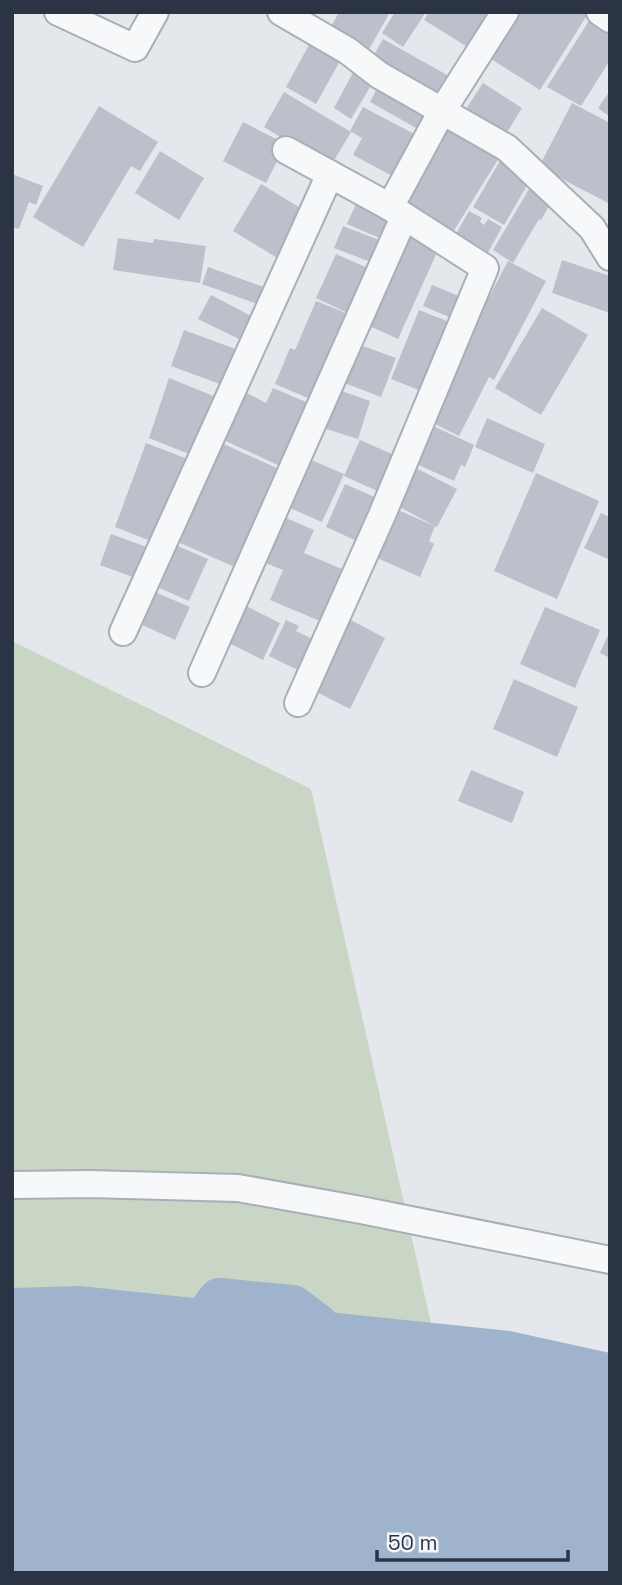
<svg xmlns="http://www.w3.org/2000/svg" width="622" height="1585" font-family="'Space Grotesk',sans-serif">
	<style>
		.green { fill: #c9d6c5 }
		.water { fill: #9fb4cc }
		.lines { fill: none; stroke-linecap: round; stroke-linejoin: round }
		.river { stroke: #9fb4cc; stroke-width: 46 }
		.building { fill: #bbc0ca }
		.minor-casing { stroke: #a9aeb7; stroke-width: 30 }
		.minor { stroke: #f7f8fa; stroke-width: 26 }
	</style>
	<rect width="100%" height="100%" fill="#e4e7ec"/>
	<path class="green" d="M 12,641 L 311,789 L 487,1573 L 12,1573 Z"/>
	<path class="water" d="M 80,1286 L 510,1331 L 610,1353 L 610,1573 L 12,1573 L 12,1288 Z"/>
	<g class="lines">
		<path class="river" d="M 197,1350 L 200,1328 L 220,1301 L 292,1308 L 316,1326 L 309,1358"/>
	</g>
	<g class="building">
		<path d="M 339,12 L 390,12 L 368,51 L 330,29 Z"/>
		<path d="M 395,12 L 426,12 L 403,47 L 382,33 Z"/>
		<path d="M 429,12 L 486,12 L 494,17 L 474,51 L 424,20 Z"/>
		<path d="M 516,12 L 589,12 L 540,90 L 488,57 Z"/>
		<path d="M 594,13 L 610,25 L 610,60 L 581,106 L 547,87 Z"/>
		<path d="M 383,39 L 456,80 L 442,105 L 369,64 Z"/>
		<path d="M 310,43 L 341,59 L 316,104 L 286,87 Z"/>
		<path d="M 357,65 L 376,77 L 351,119 L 334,108 Z"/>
		<path d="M 380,83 L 435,114 L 425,133 L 370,102 Z"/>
		<path d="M 483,83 L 522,108 L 506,134 L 466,109 Z"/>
		<path d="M 610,91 L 610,117 L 598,108 Z"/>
		<path d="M 284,92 L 351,132 L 330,167 L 264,127 Z"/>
		<path d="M 572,103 L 610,123 L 610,204 L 539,167 Z"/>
		<path d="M 99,106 L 158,142 L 140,171 L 131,166 L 83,247 L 33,217 Z"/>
		<path d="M 363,107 L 420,137 L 398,179 L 353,155 L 362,138 L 350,131 Z"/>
		<path d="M 448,119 L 502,153 L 450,237 L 395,203 Z"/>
		<path d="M 243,122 L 286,144 L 266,183 L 223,161 Z"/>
		<path d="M 160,151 L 204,178 L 179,220 L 135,193 Z"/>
		<path d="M 501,159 L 532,177 L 504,225 L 473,207 Z"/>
		<path d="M 12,174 L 43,186 L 36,205 L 29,202 L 19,229 L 12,227 Z"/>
		<path d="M 261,184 L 307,212 L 279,259 L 233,231 Z"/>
		<path d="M 532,184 L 554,197 L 541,220 L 539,219 L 513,263 L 493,250 Z"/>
		<path d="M 359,197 L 396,212 L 384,240 L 347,224 Z"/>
		<path d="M 469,211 L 482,218 L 480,222 L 484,225 L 488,219 L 502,227 L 485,258 L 453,239 Z"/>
		<path d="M 343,226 L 379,240 L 371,262 L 334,248 Z"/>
		<path d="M 402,234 L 438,250 L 398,339 L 363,323 Z"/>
		<path d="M 118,238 L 153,243 L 154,239 L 206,246 L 200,283 L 113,270 Z"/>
		<path d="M 336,254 L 372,270 L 352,315 L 316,298 Z"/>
		<path d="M 562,260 L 610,276 L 610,313 L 552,293 Z"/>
		<path d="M 508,261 L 546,281 L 494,380 L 489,377 L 459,436 L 425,419 Z"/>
		<path d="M 208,267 L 269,289 L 263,306 L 202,284 Z"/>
		<path d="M 432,285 L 469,300 L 461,322 L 423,306 Z"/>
		<path d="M 211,295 L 255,318 L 243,341 L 198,319 Z"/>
		<path d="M 316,301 L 346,313 L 310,399 L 275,384 L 290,348 L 295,350 Z"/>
		<path d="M 542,308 L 588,335 L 541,415 L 495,388 Z"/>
		<path d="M 419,310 L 457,325 L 429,394 L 391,379 Z"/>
		<path d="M 184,330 L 241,351 L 228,387 L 171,366 Z"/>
		<path d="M 352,342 L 396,358 L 381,397 L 337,380 Z"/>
		<path d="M 169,378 L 216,397 L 194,456 L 149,438 Z"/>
		<path d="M 273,388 L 313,405 L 284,468 L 217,437 L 239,389 L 266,403 Z"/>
		<path d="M 333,388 L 370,401 L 358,439 L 320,427 Z"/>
		<path d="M 487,418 L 545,444 L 533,473 L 475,447 Z"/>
		<path d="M 431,425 L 474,445 L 465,467 L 461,465 L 454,481 L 414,463 Z"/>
		<path d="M 215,440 L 281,470 L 237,568 L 171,539 Z"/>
		<path d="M 360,440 L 403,459 L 386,495 L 344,476 Z"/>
		<path d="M 146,443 L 193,461 L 161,545 L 115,527 Z"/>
		<path d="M 309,459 L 344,474 L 322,522 L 288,507 Z"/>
		<path d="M 414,467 L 457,489 L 437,527 L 394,504 Z"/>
		<path d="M 536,473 L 599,501 L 557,599 L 494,571 Z"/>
		<path d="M 345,484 L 377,498 L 357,541 L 326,527 Z"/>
		<path d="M 398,510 L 435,526 L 429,541 L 434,544 L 420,577 L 377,558 Z"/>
		<path d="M 601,513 L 610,517 L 610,560 L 584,548 Z"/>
		<path d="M 277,514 L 314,530 L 304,553 L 349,572 L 327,624 L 270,600 L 283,570 L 258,560 Z"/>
		<path d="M 111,534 L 152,549 L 141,580 L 100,565 Z"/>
		<path d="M 173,544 L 208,559 L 189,601 L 155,586 Z"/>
		<path d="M 148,589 L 190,607 L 175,640 L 134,621 Z"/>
		<path d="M 238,602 L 280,623 L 263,660 L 221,639 Z"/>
		<path d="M 545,607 L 600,630 L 575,688 L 520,664 Z"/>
		<path d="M 345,617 L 385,638 L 350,709 L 309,688 Z"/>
		<path d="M 286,620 L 299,626 L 296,631 L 323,644 L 308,675 L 269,656 Z"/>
		<path d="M 610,631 L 610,658 L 600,653 Z"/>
		<path d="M 514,679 L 578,707 L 557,757 L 493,729 Z"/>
		<path d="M 471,770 L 524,792 L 512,823 L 458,801 Z"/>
	</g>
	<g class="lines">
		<g class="minor-casing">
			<g id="minor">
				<path d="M 58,12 L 135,48 L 155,12"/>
				<path d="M 281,12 L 348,51 L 379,75 L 507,148 L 592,228 L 610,257"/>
				<path d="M 600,12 L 610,19"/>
				<path d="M 286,150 L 390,207 L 485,268 L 382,515 L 298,703"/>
				<path d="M 390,207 L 442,111 L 505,12"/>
				<path d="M 123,632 L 330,174"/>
				<path d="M 202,673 L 404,217"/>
				<path d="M 12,1185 L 89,1184 L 238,1188 L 361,1210 L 610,1260"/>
			</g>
		</g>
		<use href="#minor" class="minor"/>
	</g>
	<rect width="622" height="1585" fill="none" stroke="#2b3445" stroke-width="28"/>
	<path d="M377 1550v10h191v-10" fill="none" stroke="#2b3445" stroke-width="3.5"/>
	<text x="388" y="1550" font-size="21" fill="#2b3445" stroke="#f4f6f9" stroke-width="5" paint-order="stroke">50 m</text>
</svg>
